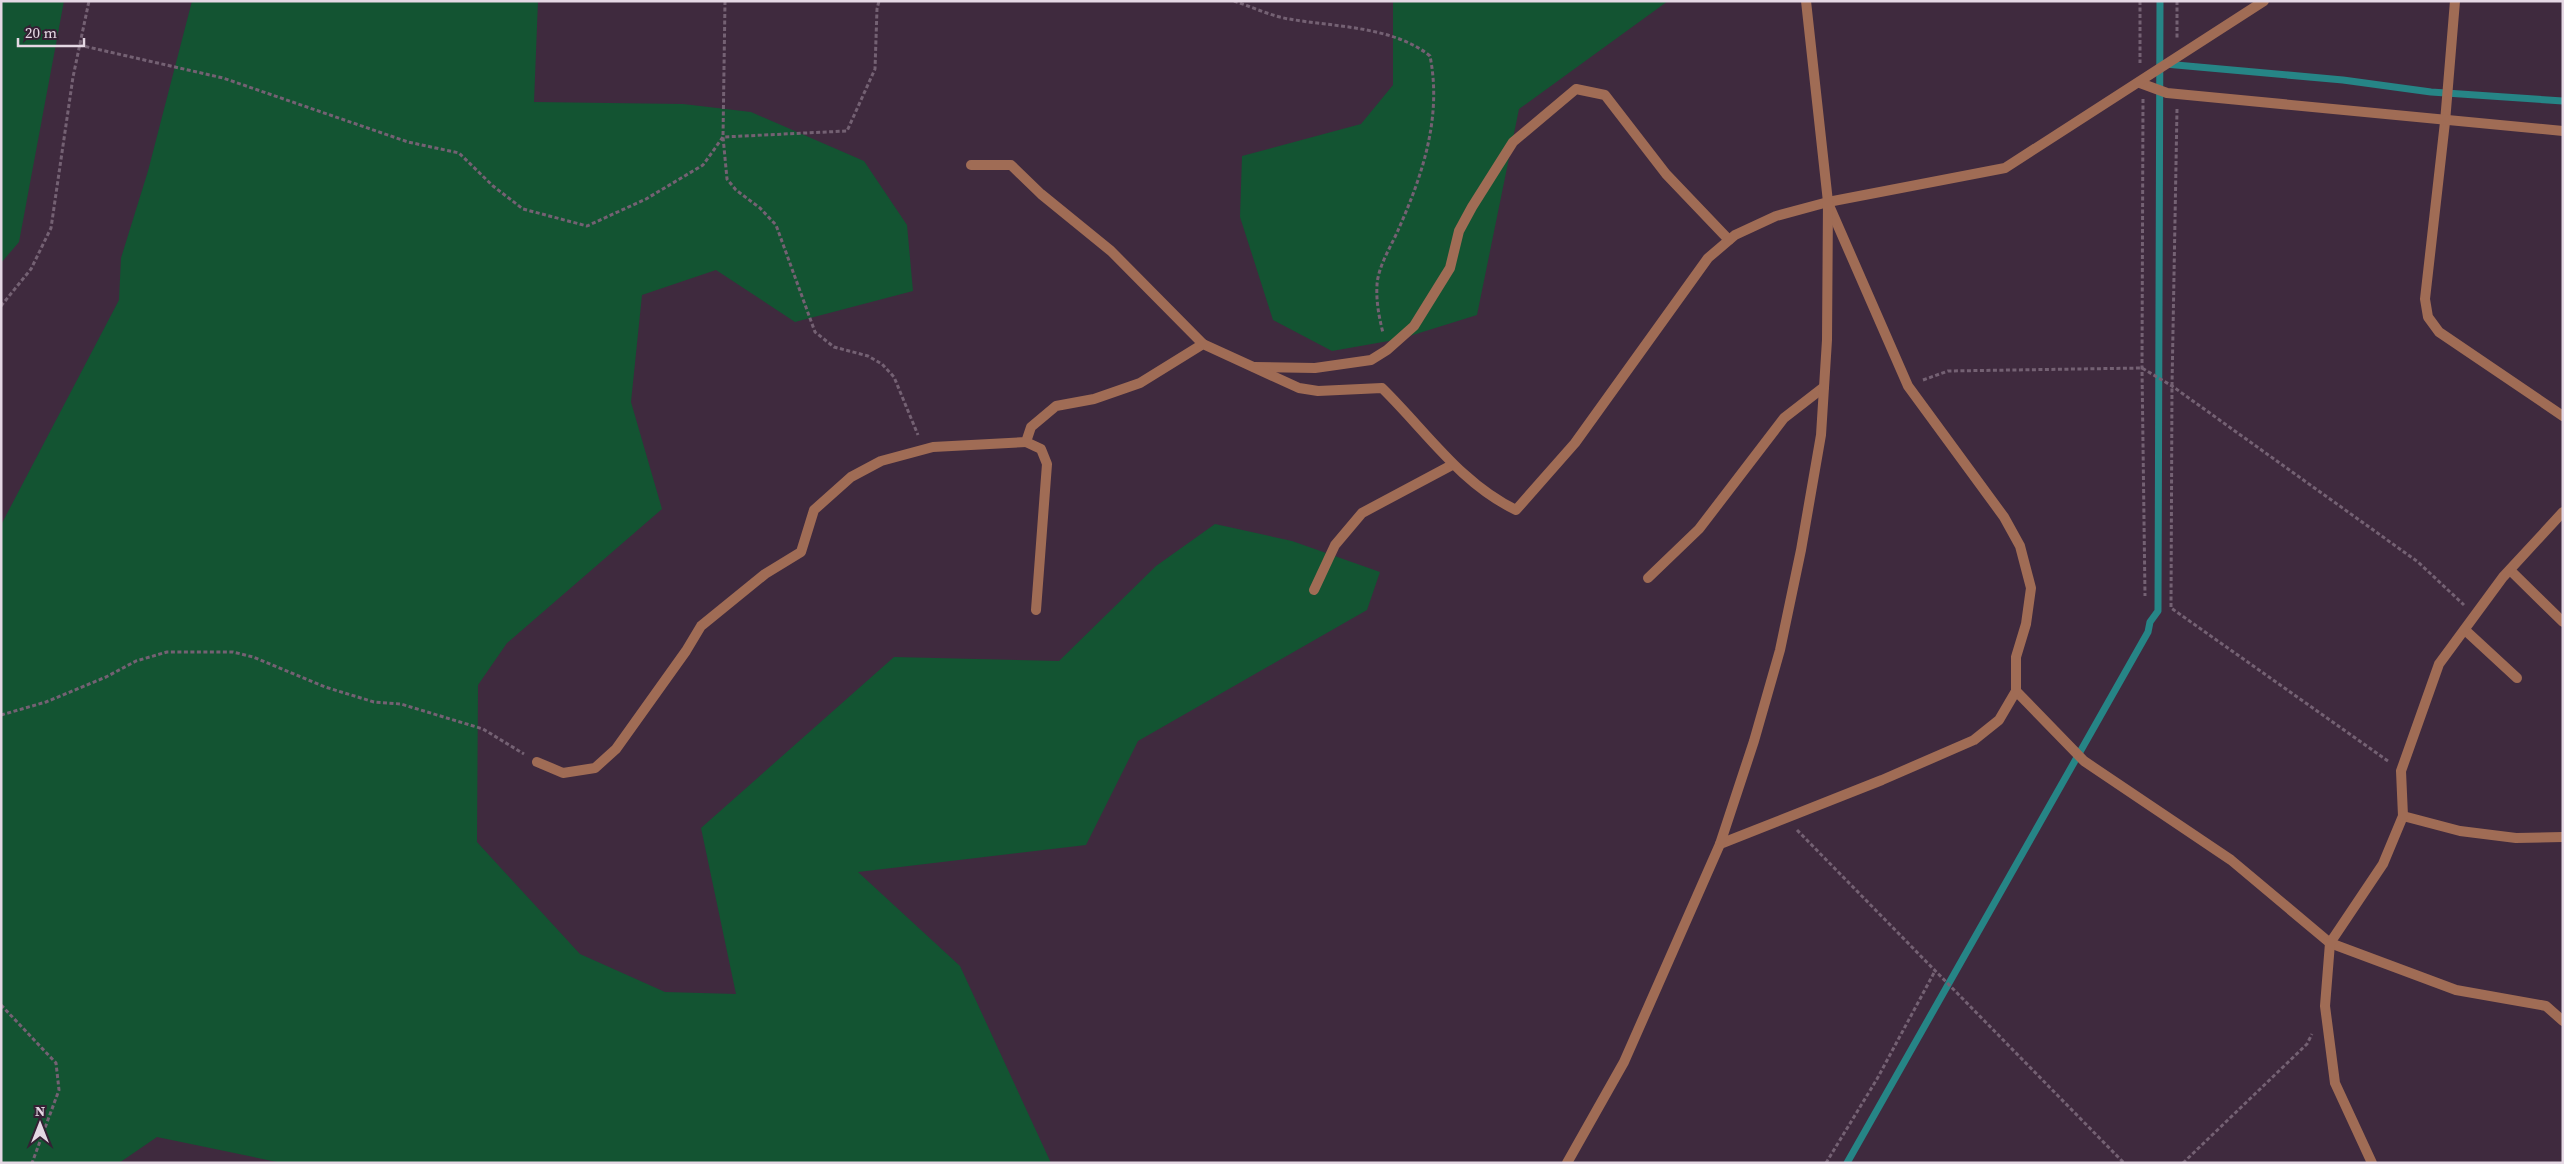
<svg xmlns="http://www.w3.org/2000/svg" width="2564" height="1164" font-family="'Source Serif 4',serif">
	<style>
		.green { fill: #135432 }
		.lines { fill: none; stroke-linecap: round; stroke-linejoin: round }
		.stream { stroke: #268586; stroke-width: 7 }
		.path { stroke: #746173; stroke-width: 3; stroke-dasharray: 4 2.5; stroke-linecap: butt }
		.service { stroke: #a06c55; stroke-width: 10 }
		.minor { stroke: #a06c55; stroke-width: 10 }
		.tertiary { stroke: #a06c55; stroke-width: 10 }
	</style>
	<rect width="100%" height="100%" fill="#3f2a3e"/>
	<g class="green">
		<path d="M 1,1 L 64,1 L 19,242 L 1,263 Z"/>
		<path d="M 192,1 L 538,1 L 534,102 L 683,104 L 751,112 L 864,161 L 907,225 L 913,291 L 795,322 L 716,270 L 642,295 L 631,402 L 662,509 L 507,643 L 478,685 L 477,842 L 580,954 L 665,992 L 736,994 L 701,828 L 894,657 L 1059,661 L 1156,566 L 1215,524 L 1292,541 L 1380,572 L 1367,610 L 1138,741 L 1086,845 L 858,872 L 960,966 L 1051,1163 L 282,1163 L 157,1137 L 119,1163 L 1,1163 L 1,525 L 119,300 L 121,258 L 148,171 Z"/>
		<path d="M 1393,1 L 1668,1 L 1519,109 L 1477,315 L 1400,339 L 1332,351 L 1273,320 L 1240,217 L 1242,156 L 1361,124 L 1393,85 Z"/>
	</g>
	<g class="lines">
		<g class="stream">
			<path d="M 2165,64 L 2343,80 L 2431,92 L 2563,101"/>
			<path d="M 1847,1163 L 2148,632 L 2150,622 L 2158,611 L 2160,1"/>
		</g>
		<g class="path">
			<path d="M 725,1 L 723,137 L 727,179 L 736,190 L 760,208 L 776,225 L 815,332 L 834,347 L 868,356 L 882,364 L 894,377 L 918,435"/>
			<path d="M 1234,1 C 1252,7 1271,16 1289,19 C 1334,27 1393,26 1430,56 C 1442,116 1423,174 1399,228 C 1392,245 1378,266 1377,285 C 1376,301 1379,317 1383,333"/>
			<path d="M 2140,1 L 2140,63"/>
			<path d="M 2177,1 L 2177,38"/>
			<path d="M 79,45 L 223,78 L 408,142 L 459,153 L 493,186 L 523,209 L 587,226 L 646,199 L 703,165 L 723,137 L 847,131 L 875,69 L 877,9 L 879,1"/>
			<path d="M 2143,99 L 2142,368 L 2145,596"/>
			<path d="M 2177,109 L 2172,386 L 2171,608 L 2388,761"/>
			<path d="M 1,306 L 31,269 L 51,228 L 73,77 L 89,1"/>
			<path d="M 1923,380 L 1948,371 L 2142,368 L 2172,386 L 2418,562 L 2464,605"/>
			<path d="M 1,715 L 46,702 L 106,677 L 136,661 L 167,652 L 233,652 L 253,657 L 325,687 L 374,702 L 401,704 L 483,729 L 524,754"/>
			<path d="M 1797,830 L 2124,1163"/>
			<path d="M 1,1005 L 56,1063 L 59,1090 L 32,1163"/>
			<path d="M 1826,1163 L 1877,1079 L 1935,971"/>
			<path d="M 2183,1163 L 2307,1044 L 2312,1034"/>
		</g>
		<g class="service">
			<path d="M 971,165 L 1011,165 L 1041,194 L 1111,251 L 1203,344"/>
			<path d="M 1254,367 L 1315,368 L 1371,360 L 1387,350 L 1414,326 L 1450,268 L 1459,231 L 1472,207 L 1513,142 L 1576,89 L 1605,95 L 1666,174 L 1729,240"/>
			<path d="M 1026,442 L 1041,449 L 1047,464 L 1036,610"/>
			<path d="M 1314,590 L 1335,545 L 1362,513 L 1452,465"/>
		</g>
		<g class="minor">
			<path d="M 2455,1 L 2445,122 L 2425,299 L 2428,317 L 2439,332 L 2563,416"/>
			<path d="M 2140,83 L 2167,93 L 2563,131"/>
			<path d="M 2510,570 L 2563,622"/>
			<path d="M 1648,578 L 1699,529 L 1784,418 L 1824,387"/>
			<path d="M 2465,630 L 2517,678"/>
			<path d="M 2016,691 L 2084,761 L 2231,860 L 2330,943 L 2456,990 L 2546,1006 L 2563,1021"/>
			<path d="M 537,762 L 563,773 L 595,768 L 616,749 L 686,651 L 701,626 L 765,574 L 801,552 L 814,510 L 851,477 L 881,461 L 933,447 L 1026,442 L 1031,427 L 1056,406 L 1094,399 L 1140,383 L 1203,344 L 1299,388 L 1318,391 L 1382,388 C 1426,431 1460,483 1516,510 L 1575,443 L 1708,258 L 1735,235 L 1776,216 L 1828,202 L 2005,168 L 2264,1"/>
			<path d="M 2403,816 L 2460,831 L 2516,838 L 2563,837"/>
			<path d="M 1720,844 L 1882,780 L 1974,740 L 1999,720 L 2016,691 L 2016,657 L 2026,624 L 2031,588 L 2020,546 L 2004,517 L 1908,386 L 1828,203"/>
			<path d="M 2372,1163 L 2335,1083 L 2325,1006 L 2330,943 L 2383,864 L 2403,816 L 2401,771 L 2439,664 L 2503,577 L 2563,512"/>
		</g>
		<path class="tertiary" d="M 1567,1163 L 1624,1062 L 1720,844 L 1754,741 L 1780,650 L 1801,550 L 1821,435 L 1827,340 L 1828,202 L 1806,1"/>
	</g>
	<rect width="2564" height="1164" fill="none" stroke="#e5d8e4" stroke-width="5"/>
	<g transform="translate(40 1124)" stroke="#342134" stroke-width="4" paint-order="stroke">
	<path d="M0-4L9 19L0 12L-9 19Z" fill="#e5d8e4"/>
	<text y="-8" font-size="14" font-weight="bold" text-anchor="middle" fill="#e5d8e4">N</text>
	</g>
	<path d="M18 38v8h66v-8" fill="none" stroke="#e5d8e4" stroke-width="2.5"/>
	<text x="25" y="38" font-size="15" fill="#e5d8e4" stroke="#342134" stroke-width="4" paint-order="stroke">20 m</text>
</svg>
